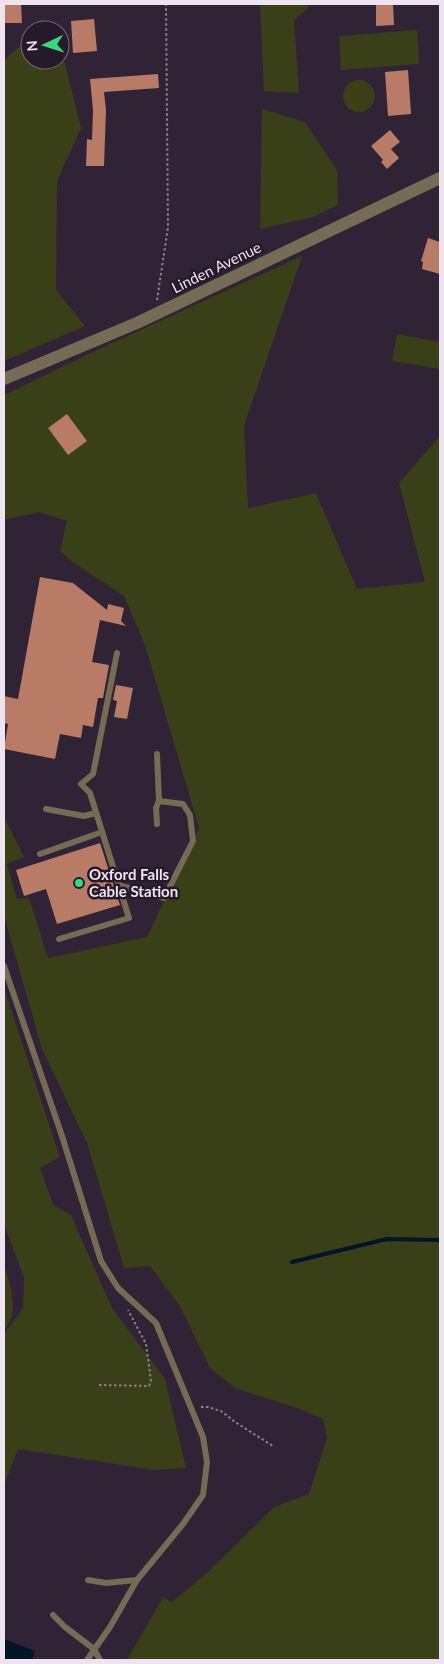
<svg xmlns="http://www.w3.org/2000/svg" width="444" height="1664" font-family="Lato,sans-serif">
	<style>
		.green { fill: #393f17 }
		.water { fill: #001526 }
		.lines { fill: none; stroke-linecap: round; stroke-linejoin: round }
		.stream { stroke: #001526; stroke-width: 4 }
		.building { fill: #b77b66 }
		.path { stroke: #8c8190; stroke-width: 2; stroke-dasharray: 2.5 2.5; stroke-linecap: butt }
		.service { stroke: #766b54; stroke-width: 6 }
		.minor { stroke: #766b54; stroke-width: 12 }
		.poi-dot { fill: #36d880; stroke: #261a2a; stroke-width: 2 }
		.labels { text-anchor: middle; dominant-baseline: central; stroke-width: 5; stroke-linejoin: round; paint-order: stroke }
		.street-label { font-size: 15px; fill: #ede4f0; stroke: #261a2a }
		.poi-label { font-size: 15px; font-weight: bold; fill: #ede4f0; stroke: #261a2a; text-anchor: start }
	</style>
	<rect width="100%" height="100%" fill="#302335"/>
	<g class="green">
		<path d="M 260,4 L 308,4 L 308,8 L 294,20 L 299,93 L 264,91 Z"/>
		<path d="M 417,30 L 419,64 L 341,70 L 339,36 Z"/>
		<path d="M 30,38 L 30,60 L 60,60 L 60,44 L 81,128 L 57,181 L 56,290 L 85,326 L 4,361 L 4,60 Z"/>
		<circle cx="359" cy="96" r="16"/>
		<path d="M 262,109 L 305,122 L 337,170 L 338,205 L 313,217 L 260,229 Z"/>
		<path d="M 302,256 L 244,426 L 248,508 L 316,493 L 357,589 L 425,582 L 399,483 L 440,436 L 440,1660 L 127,1660 L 163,1597 L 172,1602 L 207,1573 L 274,1507 L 309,1494 L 327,1438 L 323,1419 L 300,1409 L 235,1388 L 210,1368 L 180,1306 L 150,1266 L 124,1268 L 87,1143 L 42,1049 L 4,916 L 4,817 L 24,857 L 7,864 L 17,899 L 29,898 L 48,958 L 147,937 L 199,828 L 145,645 L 124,596 L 74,563 L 60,551 L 67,521 L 39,512 L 4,520 L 4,395 L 97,350 Z"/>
		<path d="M 397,334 L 440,342 L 440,369 L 392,361 Z"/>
		<path d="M 4,988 L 60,1157 L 40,1168 L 53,1205 L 71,1215 L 112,1308 L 165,1379 L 186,1468 L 154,1470 L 18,1449 L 4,1485 L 4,1334 L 23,1308 L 24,1278 L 4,1224 Z"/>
		<path d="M 4,1266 C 11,1285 20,1313 4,1330 Z"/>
	</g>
	<path class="water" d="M 4,1639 L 35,1651 L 32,1660 L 4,1660 Z"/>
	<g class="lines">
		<path class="stream" d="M 292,1262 L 387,1239 L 440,1240"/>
	</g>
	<g class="building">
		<path d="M 5,4 L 21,4 L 22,23 L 5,23 Z"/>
		<path d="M 376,4 L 393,4 L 394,25 L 376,26 Z"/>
		<path d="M 94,19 L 97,51 L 73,53 L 71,21 Z"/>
		<path d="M 408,70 L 411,114 L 388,116 L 385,72 Z"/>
		<path d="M 158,74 L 159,88 L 104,92 L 106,110 L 104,166 L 86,166 L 87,139 L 92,140 L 93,110 L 90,79 Z"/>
		<path d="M 390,130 L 400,142 L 391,149 L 399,158 L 387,169 L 381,162 L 383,160 L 371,146 Z"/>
		<path d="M 428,238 L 440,242 L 440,274 L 422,269 L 423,262 L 421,261 Z"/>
		<path d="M 67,414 L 87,441 L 68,455 L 48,428 Z"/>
		<path d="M 40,577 L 73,583 L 107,610 L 108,604 L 124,608 L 121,621 L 126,626 L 100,620 L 92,662 L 109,665 L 103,698 L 98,698 L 93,727 L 83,725 L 81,738 L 60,734 L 55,759 L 4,749 L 8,724 L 4,723 L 4,696 L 18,699 Z"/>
		<path d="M 116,685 L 133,688 L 127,719 L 114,717 L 117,701 L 113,700 Z"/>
		<path d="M 100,843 L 120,905 L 57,924 L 46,889 L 24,896 L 16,870 Z"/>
	</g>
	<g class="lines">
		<g class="path">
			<path d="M 157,300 L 168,227 L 166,4"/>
			<path d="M 99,1385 L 149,1386 L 151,1381 L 146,1344 L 128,1310"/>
			<path d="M 201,1407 L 208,1407 L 221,1411 L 235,1422 L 273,1446"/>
		</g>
		<g class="service">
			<path d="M 46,809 L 84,816 L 96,813"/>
			<path d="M 157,824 L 156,808 L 159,801"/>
			<path d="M 40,854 L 102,832"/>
			<path d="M 118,885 L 164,898 L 193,841 L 190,815 L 183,804 L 159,801 L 157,754"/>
			<path d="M 59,939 L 129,918 L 90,793 L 81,784 L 93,774 L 117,653"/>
			<path d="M 4,966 L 62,1136 L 101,1261 L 118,1288 L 156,1323 L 203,1437 L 207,1462 L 203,1495 L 183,1524 L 137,1580 L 110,1627 L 87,1660"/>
			<path d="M 88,1580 L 106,1583 L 137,1580"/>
			<path d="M 53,1615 L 65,1627 L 94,1649 L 100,1660"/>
		</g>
		<path class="minor" d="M 4,379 L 139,322 L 440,178"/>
	</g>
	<circle class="poi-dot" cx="79" cy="883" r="5"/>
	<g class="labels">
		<g class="street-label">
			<text transform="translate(216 267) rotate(-26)">Linden Avenue</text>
		</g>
		<g class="poi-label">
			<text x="89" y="874">Oxford Falls<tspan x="89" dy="17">Cable Station</tspan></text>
		</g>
	</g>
	<rect width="444" height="1664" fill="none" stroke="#ede4f0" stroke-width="10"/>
	<g transform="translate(45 45) rotate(266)"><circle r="24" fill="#261a2a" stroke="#766b79"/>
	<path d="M0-4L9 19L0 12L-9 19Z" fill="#36d880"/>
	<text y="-8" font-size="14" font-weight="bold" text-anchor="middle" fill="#ede4f0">N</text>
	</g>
</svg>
